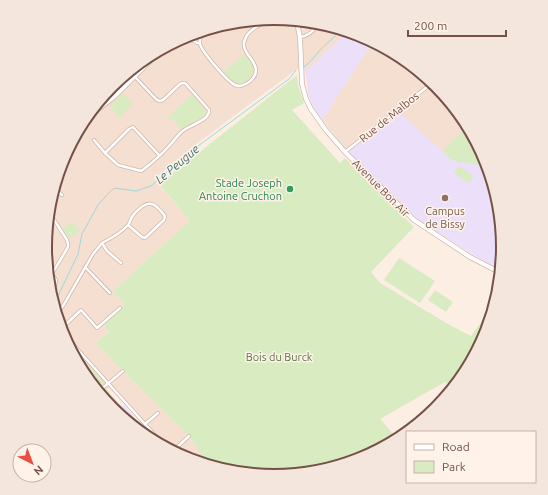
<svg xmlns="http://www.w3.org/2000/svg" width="548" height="495" font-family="Ubuntu,sans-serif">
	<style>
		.residential { fill: #f5dfd1 }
		.education { fill: #ecdff9 }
		.green { fill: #d8ebc1 }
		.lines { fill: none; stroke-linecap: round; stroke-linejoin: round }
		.stream { stroke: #9cd9d9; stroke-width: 1 }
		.street-casing { stroke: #d0b6ac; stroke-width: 4 }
		.secondary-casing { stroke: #d4b5a9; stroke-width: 5.5 }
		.street { stroke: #fff; stroke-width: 2.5 }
		.secondary { stroke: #fff; stroke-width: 4 }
		.leisure-dot { fill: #2e9e5b; stroke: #fff3e9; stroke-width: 1.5 }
		.education-dot { fill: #8d6e63; stroke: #fff3e9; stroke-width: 1.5 }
		.labels { text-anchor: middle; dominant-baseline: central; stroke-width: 3; stroke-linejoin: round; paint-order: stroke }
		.street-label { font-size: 11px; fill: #755148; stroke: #fff3e9 }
		.leisure-label { font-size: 11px; fill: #27864d; stroke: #fff3e9; text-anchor: end }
		.education-label { font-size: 11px; fill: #785e54; stroke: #fff3e9 }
		.park-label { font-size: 11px; fill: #57753d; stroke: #fff3e9 }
		.water-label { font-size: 12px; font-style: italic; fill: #397474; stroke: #fff3e9 }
		.rim { fill: none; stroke: #755148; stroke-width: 2 }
	</style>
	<rect width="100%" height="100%" fill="#fdeee3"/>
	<g class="residential">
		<path d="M 274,18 L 343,32 L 339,41 L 323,54 L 313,65 L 305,71 L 301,66 L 196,144 L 154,179 L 190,221 L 113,291 L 125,304 L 103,323 L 109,330 L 96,343 L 123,371 L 189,436 L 203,455 L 196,461 L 186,459 L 155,439 L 125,404 L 109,387 L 101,394 L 62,335 L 45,247 L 62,159 L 112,85 L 186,35 Z"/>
		<path d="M 372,43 L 436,85 L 466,129 L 442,151 L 359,143 L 349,152 L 322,120 Z"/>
	</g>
	<g class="education">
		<path d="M 343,32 L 362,36 L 372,43 L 322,120 L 315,110 L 309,97 L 305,71 L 313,65 L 323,54 L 339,41 Z"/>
		<path d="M 398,111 L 442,151 L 466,129 L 486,160 L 503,248 L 499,269 L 472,254 L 420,221 L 356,160 L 349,152 Z"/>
		<path d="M 124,405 L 137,420 L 132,424 L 116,413 Z"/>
	</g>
	<g class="green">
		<path d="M 244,54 C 247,58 252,62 253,68 C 254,78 242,87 233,81 C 230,79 227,75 224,72 Z"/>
		<path d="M 297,75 L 298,86 L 304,103 L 292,110 L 340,163 L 345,158 L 414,227 L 371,272 L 380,283 L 446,323 L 471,336 L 491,309 L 486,336 L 451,388 L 451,384 L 445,382 L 380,419 L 396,437 L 362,460 L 274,477 L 196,461 L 202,455 L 189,436 L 123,371 L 96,343 L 109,331 L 103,323 L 125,304 L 113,291 L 190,221 L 159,184 Z"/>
		<path d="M 123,94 L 133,104 L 119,118 L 110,105 Z"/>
		<path d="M 192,94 L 207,112 L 206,114 L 195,122 L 182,129 L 172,118 L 169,120 L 167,118 Z"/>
		<path d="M 466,129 L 486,160 L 489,172 L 480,166 L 470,163 L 458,162 L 452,160 L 442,151 Z"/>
		<path d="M 459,166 L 474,176 L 468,183 L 454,173 Z"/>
		<path d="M 73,222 L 80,231 L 69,239 L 62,229 Z"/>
		<path d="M 399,258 L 435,281 L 420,303 L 384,280 Z"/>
		<path d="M 435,290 L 453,302 L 446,312 L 428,300 Z"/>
		<path d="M 81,358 L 84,360 L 104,383 L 104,384 L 98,390 L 78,360 Z"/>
		<path d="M 106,389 L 122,407 L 116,413 L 112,410 L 101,394 Z"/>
	</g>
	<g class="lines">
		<g class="stream">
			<path d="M 304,67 C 312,61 316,54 323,47 C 328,42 335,38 338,31"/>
			<path d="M 55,299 L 58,296 L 78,254 L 82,234 L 98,205 L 105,197 L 114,188 L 136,191 L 151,186 L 163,175 L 194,151 L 198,146 L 289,79 L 296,70"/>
		</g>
		<g class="street-casing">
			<g id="street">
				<path d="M 202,32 C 201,36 199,40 200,44 C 202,52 225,78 232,83 C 234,85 237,86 240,86 C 249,84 259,76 255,66 C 251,55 239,50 246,37 C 250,28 261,26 268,19"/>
				<path d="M 192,34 L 200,37"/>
				<path d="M 186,35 L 197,43 L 200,43"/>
				<path d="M 300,37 C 307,36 313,32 316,26"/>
				<path d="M 94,140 L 105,153 L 118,165 L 141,171 L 144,169 C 153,162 162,154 169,146 C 174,141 178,134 184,130 C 191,125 210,120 209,110 L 185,83 L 183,83 L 180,84 L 163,100 L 160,101 L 157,100 L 135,77"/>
				<path d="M 345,152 L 432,83"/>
				<path d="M 105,153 L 129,129 L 133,127 L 159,155"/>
				<path d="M 56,190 L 62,195"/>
				<path d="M 51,215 L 67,240 L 68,244 L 68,247 L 52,274"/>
				<path d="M 121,263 L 107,251 L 102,243 C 110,239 121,233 128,225 C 130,223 130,220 132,217 C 134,213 139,209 143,206 C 153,199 159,209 165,216 L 164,220 L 145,238 L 142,237 L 128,225"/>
				<path d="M 85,267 L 110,293"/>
				<path d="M 49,270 L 56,280 L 55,285 L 52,287"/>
				<path d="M 57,313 L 63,306 L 93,254 L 102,243"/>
				<path d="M 61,329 L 81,310 L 97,328 L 120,308"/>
				<path d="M 61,331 L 163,444"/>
				<path d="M 99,391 L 123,371"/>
				<path d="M 145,424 L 158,413"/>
				<path d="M 173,451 L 189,436"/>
			</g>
		</g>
		<g class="secondary-casing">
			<g id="secondary">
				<path d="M 297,23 L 300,37 L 302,84 L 306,99 L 311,109 L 325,129 L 345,152 L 414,220 L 470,257 L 499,272"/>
				<path d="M 93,113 L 114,97 L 154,57"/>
			</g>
		</g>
		<use href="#street" class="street"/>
		<use href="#secondary" class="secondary"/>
	</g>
	<circle class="leisure-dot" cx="290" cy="189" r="4"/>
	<circle class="education-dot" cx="445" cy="198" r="4"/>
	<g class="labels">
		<g class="street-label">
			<text transform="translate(389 117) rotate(-39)">Rue de Malbos</text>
			<text transform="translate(381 188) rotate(45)">Avenue Bon Air</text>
		</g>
		<g class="leisure-label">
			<text x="282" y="183">Stade Joseph<tspan x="282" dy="13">Antoine Cruchon</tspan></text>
		</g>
		<g class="education-label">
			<text x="445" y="211">Campus<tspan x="445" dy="13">de Bissy</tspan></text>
		</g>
		<g class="park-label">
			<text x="279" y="357">Bois du Burck</text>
		</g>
		<g class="water-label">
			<text transform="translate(177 164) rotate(-40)">Le Peugue</text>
		</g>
	</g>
	<path d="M0 0H548V495H0ZM52 247a222 222 0 1 1 444 0a222 222 0 1 1-444 0Z" fill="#f4e6dc" fill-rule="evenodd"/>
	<path class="rim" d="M52 247a222 222 0 1 1 444 0a222 222 0 1 1-444 0Z"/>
	<rect x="406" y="431" width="130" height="52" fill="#fff3e9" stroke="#c8b2a9"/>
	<rect x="414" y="444" width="20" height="6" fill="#ffffff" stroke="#c8b2a9"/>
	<text x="442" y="451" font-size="12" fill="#755148">Road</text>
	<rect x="414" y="461" width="20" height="12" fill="#d8ebc1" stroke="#c8b2a9"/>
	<text x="442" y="471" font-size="12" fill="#755148">Park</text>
	<g transform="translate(32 463) rotate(138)"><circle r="19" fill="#fff3e9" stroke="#c8b2a9"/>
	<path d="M0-3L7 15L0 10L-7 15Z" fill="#ea4f44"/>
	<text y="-6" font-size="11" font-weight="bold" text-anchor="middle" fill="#755148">N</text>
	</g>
	<path d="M408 30v6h98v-6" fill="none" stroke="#755148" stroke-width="2"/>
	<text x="414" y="30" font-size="12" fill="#755148" stroke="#fff3e9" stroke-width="3" paint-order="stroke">200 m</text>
</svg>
